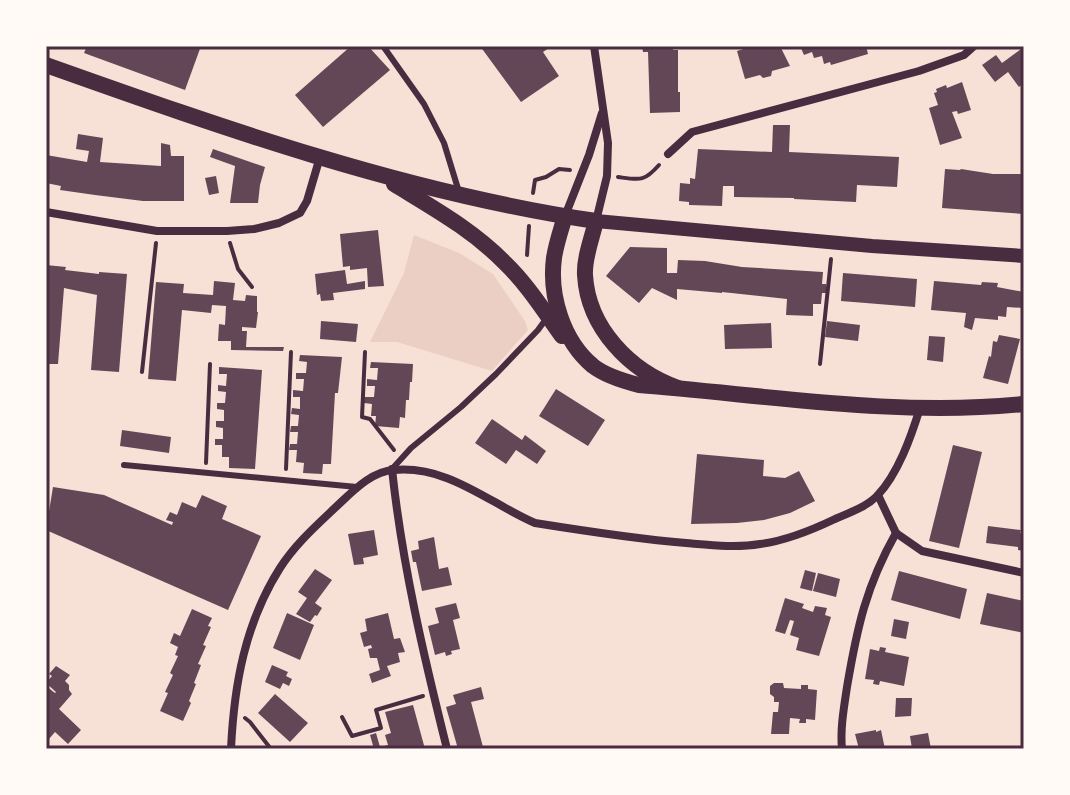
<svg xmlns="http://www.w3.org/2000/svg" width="1070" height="795" font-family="Merriweather,serif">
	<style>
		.green { fill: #ebcfc5 }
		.building { fill: #644757 }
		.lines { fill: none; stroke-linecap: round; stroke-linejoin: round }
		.path { stroke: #4a2c40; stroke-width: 4 }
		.service { stroke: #4a2c40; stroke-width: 6 }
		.minor { stroke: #4a2c40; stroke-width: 8 }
		.tertiary { stroke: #4a2c40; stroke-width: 14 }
		.secondary { stroke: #4a2c40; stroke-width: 16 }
		.neatline { fill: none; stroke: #4a2c40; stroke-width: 3 }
	</style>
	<rect width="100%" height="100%" fill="#f7e1d7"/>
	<path class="green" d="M 414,235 L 459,253 L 493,274 L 525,321 L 528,330 L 492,371 L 397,342 L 370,342 L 404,273 Z"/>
	<g class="building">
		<path d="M 87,46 L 201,46 L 185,90 L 84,53 Z"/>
		<path d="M 351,46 L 368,46 L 390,70 L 323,127 L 295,95 Z"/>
		<path d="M 480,46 L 552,46 L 543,52 L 559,76 L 521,102 Z"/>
		<path d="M 642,46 L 673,46 L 673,50 L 678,50 L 678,92 L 680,92 L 680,112 L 650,113 L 648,52 L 643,52 Z"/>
		<path d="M 753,46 L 767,46 L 767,49 L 780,46 L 790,66 L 772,71 L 771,76 L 763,78 L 760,75 L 745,79 L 737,51 Z"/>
		<path d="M 800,46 L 866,46 L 868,54 L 831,65 L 830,62 L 824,64 L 822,56 L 814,58 L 812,52 L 804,55 Z"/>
		<path d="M 1024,47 L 1024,83 L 1019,87 L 1008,72 L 995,82 L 982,65 L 996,55 L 1002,63 Z"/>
		<path d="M 962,82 L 971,110 L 958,114 L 957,111 L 952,112 L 962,138 L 940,145 L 929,108 L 938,105 L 934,93 L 937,92 L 936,89 L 946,85 L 947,88 Z"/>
		<path d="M 773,125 L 790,125 L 789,152 L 899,157 L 897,187 L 857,185 L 856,202 L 794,199 L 794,198 L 734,197 L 734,186 L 723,186 L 722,206 L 689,205 L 689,202 L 679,201 L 680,183 L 690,184 L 690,178 L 695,179 L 698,149 L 772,152 Z"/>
		<path d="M 78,134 L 103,138 L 100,162 L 161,166 L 161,143 L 170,145 L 171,156 L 184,156 L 184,201 L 143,201 L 95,195 L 60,190 L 61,186 L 46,183 L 46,155 L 87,162 L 89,151 L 76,149 Z"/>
		<path d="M 213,149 L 265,167 L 260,185 L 258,203 L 230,203 L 235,166 L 210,157 Z"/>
		<path d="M 945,169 L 960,170 L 961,169 L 993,174 L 1024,174 L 1024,214 L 942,208 Z"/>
		<path d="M 216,176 L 219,193 L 209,195 L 205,178 Z"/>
		<path d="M 378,230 L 384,286 L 368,287 L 367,268 L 350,270 L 350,266 L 343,267 L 340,234 Z"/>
		<path d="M 630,247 L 667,248 L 667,273 L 677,273 L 678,260 L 705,261 L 742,267 L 823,272 L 822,284 L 826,284 L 826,293 L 822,293 L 821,304 L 813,304 L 813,316 L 786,315 L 787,299 L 722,292 L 722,293 L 677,289 L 677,300 L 652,288 L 639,303 L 606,276 Z"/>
		<path d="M 46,265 L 66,267 L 65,270 L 99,274 L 99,272 L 127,274 L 119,372 L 91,370 L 97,295 L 64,288 L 58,364 L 46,364 Z"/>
		<path d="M 345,270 L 347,284 L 365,281 L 365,289 L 333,293 L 334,300 L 321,301 L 320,294 L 317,295 L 315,274 Z"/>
		<path d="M 843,273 L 917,279 L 915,307 L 841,301 Z"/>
		<path d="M 214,281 L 235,283 L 233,300 L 245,301 L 246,295 L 257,296 L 257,312 L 258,312 L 256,328 L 242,327 L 242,331 L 247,331 L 246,347 L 284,347 L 283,351 L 231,350 L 231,341 L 218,341 L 219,324 L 225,325 L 226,306 L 212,305 L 211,313 L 182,310 L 176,381 L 148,379 L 156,282 L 184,284 L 183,293 L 213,295 Z"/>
		<path d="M 934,281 L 981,285 L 982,282 L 998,283 L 997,287 L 1024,292 L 1024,308 L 1007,307 L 1006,317 L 998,316 L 998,320 L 975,318 L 972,330 L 964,327 L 966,313 L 931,310 Z"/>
		<path d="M 321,321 L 358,324 L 356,342 L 320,339 Z"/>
		<path d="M 827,321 L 860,325 L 858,341 L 825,337 Z"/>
		<path d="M 771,323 L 772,348 L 725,349 L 724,325 Z"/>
		<path d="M 999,335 L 1020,339 L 1008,384 L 983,378 L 989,356 L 991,357 L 993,341 L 997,342 Z"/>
		<path d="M 929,336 L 945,337 L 943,362 L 927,360 Z"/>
		<path d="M 300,355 L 342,357 L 338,393 L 335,393 L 331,464 L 323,464 L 322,474 L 303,473 L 304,463 L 296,462 L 297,450 L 289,450 L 290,444 L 297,444 L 298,432 L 290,432 L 291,426 L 298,426 L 299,415 L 291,414 L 292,408 L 300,409 L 300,397 L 293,397 L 293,390 L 303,391 L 304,379 L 296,379 L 296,373 L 306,373 L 307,362 L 299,361 Z"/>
		<path d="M 371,362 L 413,364 L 412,382 L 410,382 L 409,400 L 406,400 L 405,418 L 400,417 L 399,428 L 375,426 L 376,416 L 371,416 L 372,404 L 364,403 L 364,397 L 374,397 L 375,386 L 367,386 L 367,379 L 377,380 L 378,368 L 370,368 Z"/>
		<path d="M 219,367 L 262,370 L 255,469 L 229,468 L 229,457 L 222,457 L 222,445 L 215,445 L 215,439 L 223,439 L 223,428 L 216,427 L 216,421 L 224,421 L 224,410 L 217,409 L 217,403 L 225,403 L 226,392 L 218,391 L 218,385 L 226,386 L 227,374 L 219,374 Z"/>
		<path d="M 556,389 L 605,420 L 588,446 L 539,416 Z"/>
		<path d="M 492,419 L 522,440 L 525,435 L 546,451 L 537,464 L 516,450 L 506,464 L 475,443 Z"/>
		<path d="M 122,430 L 171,437 L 169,453 L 120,446 Z"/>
		<path d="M 953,445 L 982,452 L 959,548 L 929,541 Z"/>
		<path d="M 697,454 L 764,460 L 763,476 L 785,478 L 799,471 L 815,501 L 790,513 L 764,520 L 737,523 L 691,524 Z"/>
		<path d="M 53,487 L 104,495 L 172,525 L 173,522 L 166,520 L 170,512 L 177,515 L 182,502 L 196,508 L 202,495 L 227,506 L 222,519 L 261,536 L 228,610 L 46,530 Z"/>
		<path d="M 988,526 L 1021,530 L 1020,533 L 1024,533 L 1024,551 L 1018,550 L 1018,547 L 986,543 Z"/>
		<path d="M 374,530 L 378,555 L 363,558 L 364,564 L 354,565 L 348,534 Z"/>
		<path d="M 434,537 L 439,569 L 448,567 L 452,585 L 422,591 L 416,562 L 413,562 L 411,551 L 419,549 L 418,541 Z"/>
		<path d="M 315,569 L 332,580 L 315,603 L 322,608 L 317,616 L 315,615 L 310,622 L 296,614 L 307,598 L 298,592 Z"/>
		<path d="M 805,570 L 816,573 L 812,591 L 800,588 Z"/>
		<path d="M 899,571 L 967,589 L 960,619 L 891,600 Z"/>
		<path d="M 818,573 L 840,579 L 836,597 L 813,591 Z"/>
		<path d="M 987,593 L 1024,601 L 1024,633 L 980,624 Z"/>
		<path d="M 785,598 L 804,604 L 802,608 L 813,612 L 815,606 L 827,608 L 825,615 L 831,617 L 819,656 L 796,650 L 799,638 L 790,635 L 794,621 L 790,620 L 785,634 L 775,631 Z"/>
		<path d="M 456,603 L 460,618 L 453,620 L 460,649 L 451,651 L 452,654 L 446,656 L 445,652 L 435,655 L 428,626 L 439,623 L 435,608 Z"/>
		<path d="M 192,609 L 212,618 L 208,626 L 211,627 L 203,645 L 206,646 L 198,664 L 201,665 L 194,683 L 196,684 L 189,701 L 191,703 L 183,721 L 160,711 L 168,693 L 165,692 L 173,675 L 170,673 L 178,656 L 175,655 L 178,647 L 170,643 L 174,633 L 180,636 Z"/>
		<path d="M 287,613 L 314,625 L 300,660 L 273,648 Z"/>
		<path d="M 388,613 L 394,639 L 400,638 L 405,652 L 398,653 L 400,662 L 387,666 L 391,676 L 372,683 L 369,674 L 380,670 L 377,658 L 370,658 L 368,649 L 372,648 L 371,645 L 364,647 L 360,633 L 367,631 L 365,619 Z"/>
		<path d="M 894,619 L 909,622 L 906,639 L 891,636 Z"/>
		<path d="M 880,647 L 886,648 L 885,652 L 909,657 L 904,686 L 880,681 L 879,685 L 873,684 L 874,680 L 865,679 L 870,649 L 879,651 Z"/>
		<path d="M 272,665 L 288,672 L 286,676 L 292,679 L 289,686 L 283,683 L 280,689 L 265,682 Z"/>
		<path d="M 56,666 L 70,675 L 65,681 L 69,685 L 69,690 L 72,694 L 59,709 L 81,730 L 68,744 L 55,732 L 49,739 L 46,735 L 46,686 L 55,693 L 56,692 L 46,683 L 52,676 L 49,674 Z"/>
		<path d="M 774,683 L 783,683 L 784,688 L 801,689 L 801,685 L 808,685 L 808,689 L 817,690 L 815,720 L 806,719 L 806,723 L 799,723 L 800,719 L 790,718 L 789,734 L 771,734 L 773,712 L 778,712 L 779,702 L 774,702 L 774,697 L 770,694 L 770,686 Z"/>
		<path d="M 481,687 L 484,699 L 471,702 L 483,747 L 458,749 L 446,707 L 456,704 L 453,695 Z"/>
		<path d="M 275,694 L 308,723 L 290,742 L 258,713 Z"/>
		<path d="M 896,698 L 912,698 L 911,716 L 895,717 Z"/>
		<path d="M 413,705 L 425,749 L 374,749 L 370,735 L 376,733 L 380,747 L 388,745 L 385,735 L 391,733 L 385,712 Z"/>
		<path d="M 876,730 L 876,732 L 881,730 L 885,749 L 859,749 L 855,734 Z"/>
		<path d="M 928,733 L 931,749 L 912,749 L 910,736 Z"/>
	</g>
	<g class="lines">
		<g class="path">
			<path d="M 618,177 C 640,180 644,182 659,165"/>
			<path d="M 533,193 L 535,180 L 546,177 L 559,169 L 570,170"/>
			<path d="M 230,243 L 238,269 L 252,287"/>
			<path d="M 527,255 L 529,226"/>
			<path d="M 365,352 L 362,417 L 370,419 L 394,450"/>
			<path d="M 820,364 L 831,259"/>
			<path d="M 142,372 L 156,243"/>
			<path d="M 206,463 L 210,364"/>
			<path d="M 286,469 L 291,352"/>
			<path d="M 342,717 L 352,736 L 381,728 L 376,710 L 423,696"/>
			<path d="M 245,718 L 250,722 L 271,749"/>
		</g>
		<g class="service">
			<path d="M 383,46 L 424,104 L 444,143 L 459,192"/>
			<path d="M 124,465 L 357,487"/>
			<path d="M 392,469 L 411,448 L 461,407 L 496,374 L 538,330 L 546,319"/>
		</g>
		<g class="minor">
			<path d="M 594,46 L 608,143 L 607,176 L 596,221"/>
			<path d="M 668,154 L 692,132 L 919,71 L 964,55 L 974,46"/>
			<path d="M 46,212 L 157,231 L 227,231 L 254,229 L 279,223 L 300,213 L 307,201 L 320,157"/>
			<path d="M 565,216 L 589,155 L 602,113"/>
			<path d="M 392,469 C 402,564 424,657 447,749"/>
			<path d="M 878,495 L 896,533 L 922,551 L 1024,573"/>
			<path d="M 231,749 C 234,685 245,623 280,568 C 295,544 318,524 338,505 C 353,491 372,471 394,470 C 448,465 489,503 535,523 C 585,531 636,539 686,543 C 710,545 736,548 760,544 C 785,541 812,530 835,519 C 849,513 866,507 877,496 C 898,474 911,437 920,408"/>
			<path d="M 842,749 C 840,729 844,707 847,687 C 857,628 866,586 896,533"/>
		</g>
		<path class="tertiary" d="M 596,221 L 872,246 L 1024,256"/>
		<g class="secondary">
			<path d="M 46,65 C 226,129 407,193 596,221 C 592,238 584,258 585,275 C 588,328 630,371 678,388"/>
			<path d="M 394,184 C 433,208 473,230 505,263 C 527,284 544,311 562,336"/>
			<path d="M 565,216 C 561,230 556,244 554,258 C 549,296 563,341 593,366 C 606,376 623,381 639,385 C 767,395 896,417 1024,404"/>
		</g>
	</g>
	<rect width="1070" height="795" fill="none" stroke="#fffaf5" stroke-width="96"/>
	<rect x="48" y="48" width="974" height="699" class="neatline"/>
</svg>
